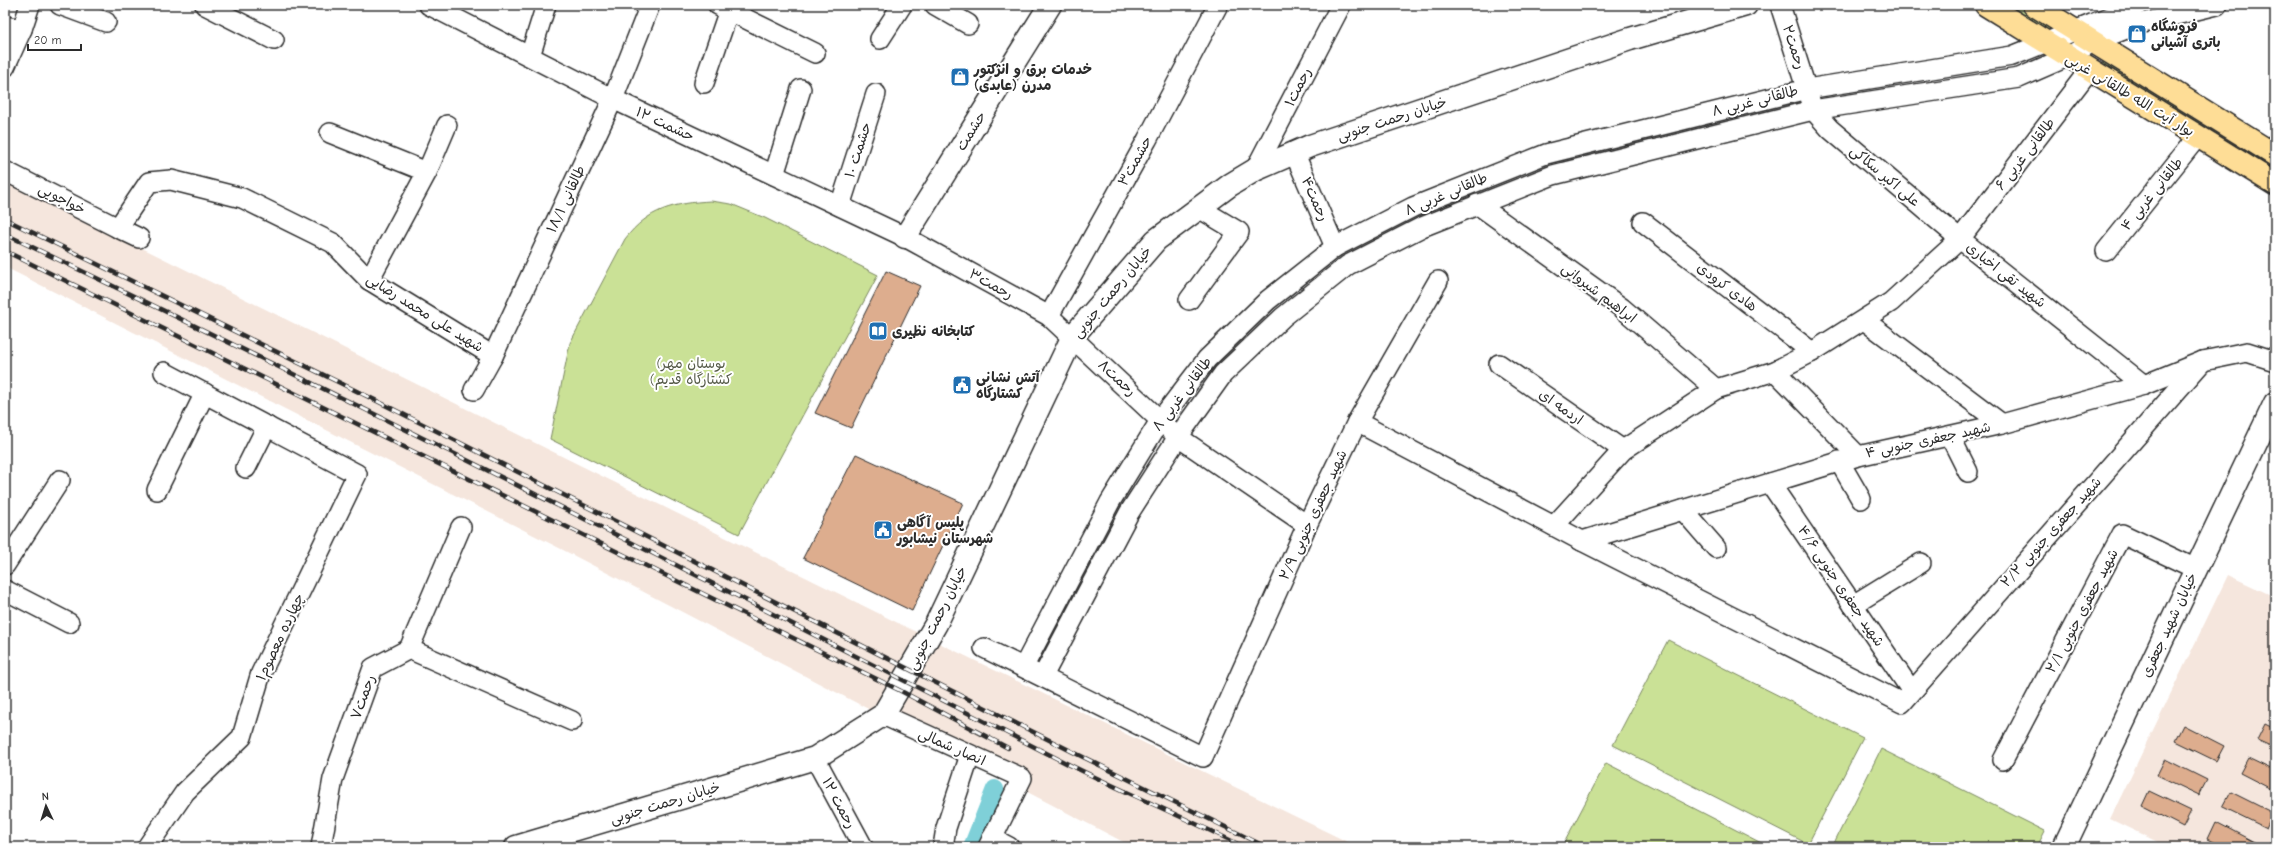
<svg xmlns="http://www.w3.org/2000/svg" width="2280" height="852" font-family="'Comic Neue','Playpen Sans Arabic',sans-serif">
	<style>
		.built { fill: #f5e6dd }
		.green { fill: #cae196; stroke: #7a8660 }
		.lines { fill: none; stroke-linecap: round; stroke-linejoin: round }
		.canal { stroke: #7fd0d8; stroke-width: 18 }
		.building { fill: #ddad8e; stroke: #2b2b2b }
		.street-casing { stroke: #2b2b2b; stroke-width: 22 }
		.secondary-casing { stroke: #2b2b2b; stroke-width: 25 }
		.primary-casing { stroke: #2b2b2b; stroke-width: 25 }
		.street { stroke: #fff; stroke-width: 19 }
		.secondary { stroke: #fff; stroke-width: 22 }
		.primary { stroke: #fedd96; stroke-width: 22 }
		.rail-casing { stroke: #2b2b2b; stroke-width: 4.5 }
		.rail { stroke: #fff; stroke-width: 3; stroke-dasharray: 9; stroke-linecap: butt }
		.labels { text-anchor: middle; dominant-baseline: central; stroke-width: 4; stroke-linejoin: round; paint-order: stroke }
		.poi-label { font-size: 14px; font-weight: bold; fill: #2b2b2b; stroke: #fff; text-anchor: start }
		.street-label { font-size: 14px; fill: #2b2b2b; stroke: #fff }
		.park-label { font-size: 14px; fill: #535846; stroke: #fff }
	</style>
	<rect width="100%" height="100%" fill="#fff"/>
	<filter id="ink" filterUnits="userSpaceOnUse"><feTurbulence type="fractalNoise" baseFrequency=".025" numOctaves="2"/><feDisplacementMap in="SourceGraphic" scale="8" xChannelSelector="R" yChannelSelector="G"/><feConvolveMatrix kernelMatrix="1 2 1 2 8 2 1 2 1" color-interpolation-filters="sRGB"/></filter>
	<g filter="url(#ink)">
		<g class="built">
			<path d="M 5,180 L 900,624 L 1358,847 L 1133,847 L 569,553 L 5,267 Z"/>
			<path d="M 2228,575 L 2275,597 L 2275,847 L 2168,847 L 2110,819 Z"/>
		</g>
		<g class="green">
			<path d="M 2005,5 L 2018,5 L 2058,30 L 2052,34 Z"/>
			<path d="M 2105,59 L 2275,166 L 2275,174 L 2101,65 Z"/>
			<path d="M 711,201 L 731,204 L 765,218 L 878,275 L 739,534 L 550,439 L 570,343 L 625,239 C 648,209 674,203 711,201 Z"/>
			<path d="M 1668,640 L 1863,738 L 1808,844 L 1613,745 Z"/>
			<path d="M 1881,749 L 2045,831 L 2037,847 L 1832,847 Z"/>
			<path d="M 1606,763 L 1769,847 L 1562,847 Z"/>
		</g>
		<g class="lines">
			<path class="canal" d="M 972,847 L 995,789"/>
		</g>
		<g class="building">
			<path d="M 886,271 L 920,286 L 851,428 L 815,413 Z"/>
			<path d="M 856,454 L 963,503 L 912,611 L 803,558 Z"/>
			<path d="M 2265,724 L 2275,729 L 2275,748 L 2257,740 Z"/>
			<path d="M 2183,725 L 2224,746 L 2216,761 L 2175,741 Z"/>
			<path d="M 2248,758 L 2275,771 L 2275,791 L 2240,773 Z"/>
			<path d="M 2165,759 L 2207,780 L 2199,795 L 2157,775 Z"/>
			<path d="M 2149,791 L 2191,811 L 2183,827 L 2142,806 Z"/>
			<path d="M 2231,792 L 2273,813 L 2266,828 L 2223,807 Z"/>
			<path d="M 2216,822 L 2258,844 L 2256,847 L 2224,847 L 2208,839 Z"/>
		</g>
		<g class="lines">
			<g class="street-casing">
				<g id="street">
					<path d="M 60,5 L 106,22"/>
					<path d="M 205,5 L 274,40"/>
					<path d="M 429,5 L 613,99 L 905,237 L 1049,316 L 1178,437 L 1307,525"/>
					<path d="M 718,5 L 815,53"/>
					<path d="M 935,5 L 968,24"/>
					<path d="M 1780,5 L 1813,110 L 1830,129 L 1960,239 L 2144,385"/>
					<path d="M 5,26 L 22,29"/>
					<path d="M 880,39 L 902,5"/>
					<path d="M 530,56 L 546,5"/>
					<path d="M 5,67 L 22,29 L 30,5"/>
					<path d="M 704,83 L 729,10"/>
					<path d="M 330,133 L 427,172 L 369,280"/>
					<path d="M 1294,152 L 1335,247"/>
					<path d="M 1255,170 L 1341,5"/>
					<path d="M 5,171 L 118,228"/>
					<path d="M 427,172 L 447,125"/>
					<path d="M 774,175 L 801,89"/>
					<path d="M 1477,204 L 1622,308 L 1716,389"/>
					<path d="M 840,206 L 876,94"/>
					<path d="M 1643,222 L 1812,352"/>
					<path d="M 139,238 L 118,228 L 149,182 L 171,180 L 242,198 L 333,243 L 369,280 L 493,356"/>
					<path d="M 2106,251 L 2198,136"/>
					<path d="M 1189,300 L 1239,232 L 1199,208"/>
					<path d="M 1049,316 L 1147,140 L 1218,5"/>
					<path d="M 1864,320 L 2002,424"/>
					<path d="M 1499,364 L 1623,450"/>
					<path d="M 1775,371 L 1858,456"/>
					<path d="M 474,390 L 493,356 L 613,99 L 650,5"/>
					<path d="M 1357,422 L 1582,541 L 1902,703 L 2203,361"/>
					<path d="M 1950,436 L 1968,472"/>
					<path d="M 1839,461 L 1861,499"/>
					<path d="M 246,468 L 267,426"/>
					<path d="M 1770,483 L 1911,690"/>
					<path d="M 157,490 L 205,393"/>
					<path d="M 1683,510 L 1716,548"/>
					<path d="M 1554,526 L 1623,450 L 1716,389 L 1775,371 L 1812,352 L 1891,302 L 1960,239 L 2090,69"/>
					<path d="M 1582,541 L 1858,456 L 2002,424 L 2144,385 L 2203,361 L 2247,352 L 2275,361"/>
					<path d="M 5,565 L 60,480"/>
					<path d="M 5,590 L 69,623"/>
					<path d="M 1853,605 L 1921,563"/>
					<path d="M 984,648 L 1203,757 L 1307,525 L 1357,422 L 1438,281"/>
					<path d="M 409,649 L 572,721"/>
					<path d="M 1024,666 L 1110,502 L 1161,419 L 1207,359 L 1268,300 L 1335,247 L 1413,207 L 1546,154 L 1807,89 L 2012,56 L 2139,5"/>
					<path d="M 1043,676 L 1129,513 L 1178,437 L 1223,374 L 1283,317 L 1348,265 L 1422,227 L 1553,175 L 1813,110 L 2019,78 L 2067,57 L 2093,42 L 2139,24 L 2217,5"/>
					<path d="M 883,715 L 1022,778 L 988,847"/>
					<path d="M 815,758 L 863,847"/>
					<path d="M 2003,760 L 2122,534 L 2196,569"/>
					<path d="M 992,838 L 1009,847"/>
					<path d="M 147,847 L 185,792 L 242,737 L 261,673 L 357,474 L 164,372"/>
					<path d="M 321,847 L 333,779 L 373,668 L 409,649 L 461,527"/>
					<path d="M 943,847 L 946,828 L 970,755"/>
				</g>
			</g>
			<g class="secondary-casing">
				<g id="secondary">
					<path d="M 905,237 L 1050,5"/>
					<path d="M 516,847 L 815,758 L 883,715 L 936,624 L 1073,336 L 1156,240 L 1230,185 L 1255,170 L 1310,146 L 1630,39 L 1746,5"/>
					<path d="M 2064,847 L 2275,403"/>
				</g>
			</g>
			<g class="primary-casing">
				<g id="primary">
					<path d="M 1986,5 L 2275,184"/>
					<path d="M 2034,5 L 2275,155"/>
				</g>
			</g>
			<use href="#street" class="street"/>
			<use href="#secondary" class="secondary"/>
			<use href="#primary" class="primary"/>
			<g class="rail-casing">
				<g id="rail">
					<path d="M 5,219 L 377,401 L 1079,755 L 1266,847"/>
					<path d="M 5,234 C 362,405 715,584 1068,764 C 1126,793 1186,818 1244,847"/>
					<path d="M 5,251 L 899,690 L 1008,748"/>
				</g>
			</g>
			<use href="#rail" class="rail"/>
		</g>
	</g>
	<defs>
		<g id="shop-square" transform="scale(1)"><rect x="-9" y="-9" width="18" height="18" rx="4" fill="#1f6fb2" stroke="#fff"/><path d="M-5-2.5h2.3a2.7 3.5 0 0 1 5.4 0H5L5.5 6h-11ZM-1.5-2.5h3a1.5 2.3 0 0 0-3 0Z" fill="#fff"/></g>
		<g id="library-square" transform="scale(1)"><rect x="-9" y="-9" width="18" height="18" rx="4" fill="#1f6fb2" stroke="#fff"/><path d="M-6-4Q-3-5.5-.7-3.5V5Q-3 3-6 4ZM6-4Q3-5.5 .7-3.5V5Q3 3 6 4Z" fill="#fff"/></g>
		<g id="civic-square" transform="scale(1)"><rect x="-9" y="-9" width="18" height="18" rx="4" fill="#1f6fb2" stroke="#fff"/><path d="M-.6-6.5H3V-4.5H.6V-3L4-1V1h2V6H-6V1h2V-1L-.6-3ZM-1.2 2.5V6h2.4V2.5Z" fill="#fff"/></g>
	</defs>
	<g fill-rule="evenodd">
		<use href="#shop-square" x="2137" y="34"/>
		<use href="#shop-square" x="960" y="77"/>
		<use href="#library-square" x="878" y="331"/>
		<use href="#civic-square" x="962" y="385"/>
		<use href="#civic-square" x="883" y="530"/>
	</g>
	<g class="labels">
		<g class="poi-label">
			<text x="2151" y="26">فروشگاه<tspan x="2151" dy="16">باتری آشیانی</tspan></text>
			<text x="974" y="69">خدمات برق و انژکتور<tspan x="974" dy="16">مدرن (عابدی)</tspan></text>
			<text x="892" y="331">کتابخانه نظیری</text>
			<text x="976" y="377">آتش نشانی<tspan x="976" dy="16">کشتارگاه</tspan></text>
			<text x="897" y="522">پلیس آگاهی<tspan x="897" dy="16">شهرستان نیشابور</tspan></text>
		</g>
		<g class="street-label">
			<text transform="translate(1794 47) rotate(72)">رحمت۲</text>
			<text transform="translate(1298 87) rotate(-63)">رحمت۱</text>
			<text transform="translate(2130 95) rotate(31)">بوار آیت الله طالقانی غربی</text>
			<text transform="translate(1755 101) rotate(-14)">طالقانی غربی ۸</text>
			<text transform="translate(1392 119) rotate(-18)">خیابان رحمت جنوبی</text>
			<text transform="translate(665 124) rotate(25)">حشمت ۱۲</text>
			<text transform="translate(971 131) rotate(-58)">حشمت</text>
			<text transform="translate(858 150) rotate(-72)">حشمت ۱۰</text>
			<text transform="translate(2025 154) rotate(-52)">طالقانی غربی ۶</text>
			<text transform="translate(1135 161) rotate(-61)">حشمت۳</text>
			<text transform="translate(1885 176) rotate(40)">علی اکبر سکاکی</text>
			<text transform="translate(1446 194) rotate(-23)">طالقانی غربی ۸</text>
			<text transform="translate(2152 194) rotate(-51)">طالقانی غربی ۴</text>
			<text transform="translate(62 199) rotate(27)">خواجویی</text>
			<text transform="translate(566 199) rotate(-65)">طالقانی ۱۸/۱</text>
			<text transform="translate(1315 199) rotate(66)">رحمت۴</text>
			<text transform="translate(2006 275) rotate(38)">شهید تقی اخباری</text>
			<text transform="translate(991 284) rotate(29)">رحمت۳</text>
			<text transform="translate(1727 287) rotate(37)">هادی کرودی</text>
			<text transform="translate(1112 292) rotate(-50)">خیابان رحمت جنوبی</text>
			<text transform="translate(1599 293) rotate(37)">ابراهیم شیروانی</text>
			<text transform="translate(425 313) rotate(32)">شهید علی محمد رضایی</text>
			<text transform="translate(1117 378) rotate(43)">رحمت۸</text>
			<text transform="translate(1182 394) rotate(-53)">طالقانی غربی ۸</text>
			<text transform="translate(1561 407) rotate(35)">اردمه ای</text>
			<text transform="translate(1928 440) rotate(-12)">شهید جعفری جنوبی ۴</text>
			<text transform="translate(1313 515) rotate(-65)">شهید جعفری جنوبی ۲/۹</text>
			<text transform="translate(2051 532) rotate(-48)">شهید جعفری جنوبی ۲/۲</text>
			<text transform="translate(1841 586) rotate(56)">شهید جعفری جنوبی ۴/۶</text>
			<text transform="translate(2082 611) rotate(-62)">شهید جعفری جنوبی ۲/۱</text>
			<text transform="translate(937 618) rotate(-63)">خیابان رحمت جنوبی</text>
			<text transform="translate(2169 625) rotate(-65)">خیابان شهید جعفری</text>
			<text transform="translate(280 637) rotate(-65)">چهارده معصوم۱</text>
			<text transform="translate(363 697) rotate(-70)">رحمت۷</text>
			<text transform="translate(952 747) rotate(24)">انصار شمالی</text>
			<text transform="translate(665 803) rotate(-17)">خیابان رحمت جنوبی</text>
			<text transform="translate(839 803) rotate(62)">رحمت ۱۲</text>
		</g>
		<g class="park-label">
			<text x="691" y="363">(بوستان مهر<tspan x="691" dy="16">(کشتارگاه قدیم</tspan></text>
		</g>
	</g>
	<rect width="2280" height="852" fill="none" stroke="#fff" stroke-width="20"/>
	<rect x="10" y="10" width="2260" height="832" fill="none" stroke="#2b2b2b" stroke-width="1.5" filter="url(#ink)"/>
	<g transform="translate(46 806) rotate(356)" stroke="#ffffff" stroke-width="3" paint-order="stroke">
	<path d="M0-3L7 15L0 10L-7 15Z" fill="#2b2b2b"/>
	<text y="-6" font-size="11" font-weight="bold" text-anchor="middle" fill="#2b2b2b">N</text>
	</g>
	<path d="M28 44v6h53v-6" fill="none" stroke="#2b2b2b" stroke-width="2"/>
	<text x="34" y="44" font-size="12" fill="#2b2b2b" stroke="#ffffff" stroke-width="3" paint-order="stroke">20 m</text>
</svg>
